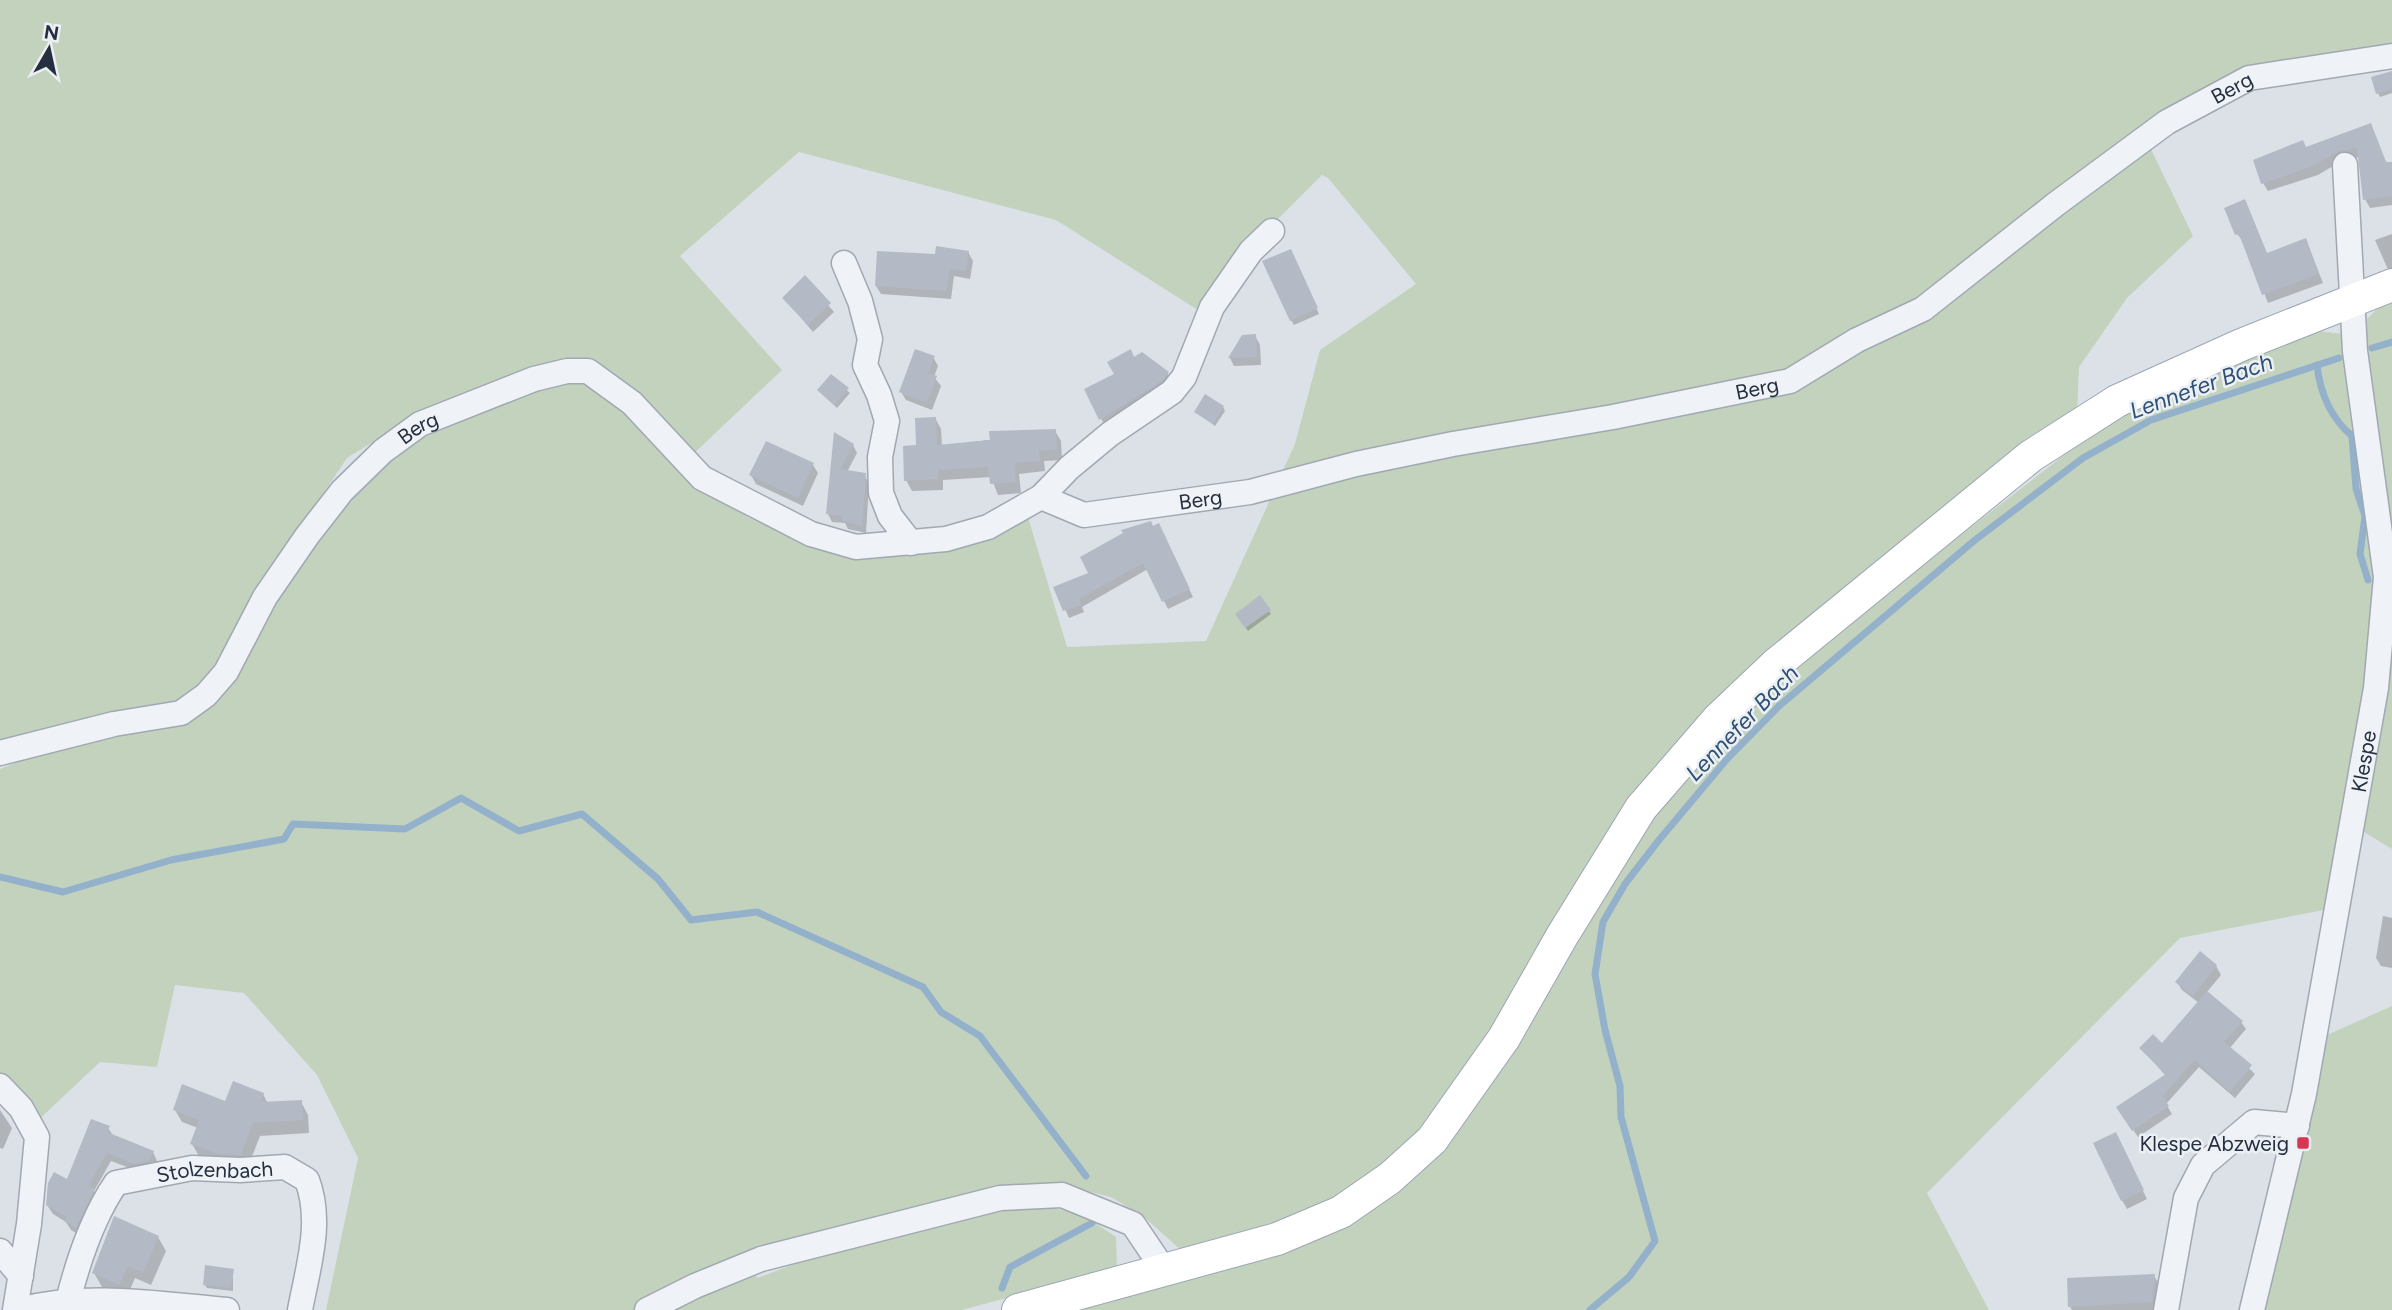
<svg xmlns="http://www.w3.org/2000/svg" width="2392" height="1310" font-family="Figtree,sans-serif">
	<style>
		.green { fill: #c3d2bd }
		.shadow { fill: #0003 }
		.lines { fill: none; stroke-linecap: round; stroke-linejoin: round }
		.stream { stroke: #94b1cb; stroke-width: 7 }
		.building { fill: #b3bac5 }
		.minor-casing { stroke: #a1a8b2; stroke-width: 27 }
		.major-casing { stroke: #9ba6b4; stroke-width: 34 }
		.minor { stroke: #eff2f6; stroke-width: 24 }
		.major { stroke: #fff; stroke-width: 32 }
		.poi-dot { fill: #d73755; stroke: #ecf0f5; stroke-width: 2.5 }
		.labels { text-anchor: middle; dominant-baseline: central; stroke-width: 5; stroke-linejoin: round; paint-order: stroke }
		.street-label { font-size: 21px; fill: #252f3f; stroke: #ecf0f5 }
		.poi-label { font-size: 21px; fill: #252f3f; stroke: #ecf0f5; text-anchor: end }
		.water-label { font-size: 23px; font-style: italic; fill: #2d5075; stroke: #ecf0f5 }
	</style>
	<rect width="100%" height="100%" fill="#dce1e8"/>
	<g class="green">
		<path d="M 0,0 L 2392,0 L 2392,55 L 2248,72 L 1979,261 L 1799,371 L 1278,481 L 1295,444 L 1320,350 L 1416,284 L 1328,178 L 1322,175 L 1249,248 L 1201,312 L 1056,220 L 799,152 L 680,256 L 782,370 L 687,460 L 591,365 L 405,422 L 347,458 L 293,539 L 219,671 L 179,707 L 0,746 Z"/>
		<path d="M 2146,139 L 2193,236 L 2127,298 L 2079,367 L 2077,413 L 1634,799 L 1467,1066 L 1415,1144 L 1325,1205 L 1183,1252 L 1144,1217 L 1111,1197 L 1057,1184 L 746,1253 L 757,1278 L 865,1238 L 1023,1200 L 1085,1216 L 1116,1237 L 1117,1268 L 962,1310 L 326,1310 L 358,1158 L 317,1075 L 244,993 L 175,985 L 157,1067 L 100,1062 L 32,1126 L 0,1078 L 0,769 L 50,749 L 186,717 L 316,536 L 400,443 L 483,403 L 586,376 L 701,483 L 747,517 L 793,537 L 837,551 L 1027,514 L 1067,647 L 1206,641 L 1274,491 L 1367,466 L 1741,401 L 1934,299 Z"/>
		<path d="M 2392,302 L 2392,849 L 2356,827 L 2387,647 L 2362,324 L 2380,306 Z"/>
		<path d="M 2317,331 L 2342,334 L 2374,513 L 2376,641 L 2329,909 L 2180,938 L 1927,1193 L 1989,1310 L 1070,1310 L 1424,1165 L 1489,1087 L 1575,934 L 1661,804 L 1778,677 L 2117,414 Z"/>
		<path d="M 2392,1006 L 2392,1310 L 2252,1310 L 2318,1039 Z"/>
	</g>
	<g class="shadow">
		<path d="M 2392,73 L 2392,93 L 2380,97 L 2378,93 Z"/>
		<path d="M 2370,125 L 2387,164 L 2392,163 L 2392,205 L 2370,208 L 2365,199 L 2360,157 L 2343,160 L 2318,175 L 2268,191 L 2263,183 L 2306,148 Z"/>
		<path d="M 2244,201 L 2267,254 L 2306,240 L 2323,283 L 2268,303 L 2244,242 L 2237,234 Z"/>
		<path d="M 2392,234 L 2392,273 L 2390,274 L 2375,240 Z"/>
		<path d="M 968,252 L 973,261 L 970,279 L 954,276 L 951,299 L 881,294 L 876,286 L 936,256 Z"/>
		<path d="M 1293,256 L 1319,314 L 1294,325 L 1291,320 Z"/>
		<path d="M 805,278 L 834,312 L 813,332 L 784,298 Z"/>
		<path d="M 1255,336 L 1260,345 L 1261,365 L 1234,366 L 1230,358 Z"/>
		<path d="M 933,357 L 938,366 L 934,377 L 941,386 L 932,410 L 906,400 L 901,392 Z"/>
		<path d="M 1135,359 L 1166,370 L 1172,381 L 1105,426 L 1086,390 L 1116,375 Z"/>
		<path d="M 831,377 L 850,393 L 837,408 L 819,391 Z"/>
		<path d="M 1223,407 L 1225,411 L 1215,426 L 1196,412 Z"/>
		<path d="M 935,418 L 941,429 L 942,446 L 1055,431 L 1061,441 L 1062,460 L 1044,461 L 1045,471 L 1019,474 L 1021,493 L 998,495 L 991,477 L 943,480 L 943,490 L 912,491 L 906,480 L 918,447 Z"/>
		<path d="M 835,435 L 853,445 L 857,453 L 847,472 L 864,475 L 869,483 L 866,533 L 848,529 L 845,523 L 832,522 L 828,514 Z"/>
		<path d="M 813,465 L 818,473 L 803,506 L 756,484 L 751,475 Z"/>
		<path d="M 1153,528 L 1162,533 L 1193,597 L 1168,609 L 1148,569 L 1082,607 L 1084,612 L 1069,618 L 1056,588 L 1091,574 Z"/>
		<path d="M 1260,598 L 1271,614 L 1248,631 L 1239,618 Z"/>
		<path d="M 2383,916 L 2392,918 L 2392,968 L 2381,966 L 2376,958 Z"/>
		<path d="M 2216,966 L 2221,975 L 2207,992 L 2241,1022 L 2246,1029 L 2229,1049 L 2255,1074 L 2235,1098 L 2199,1067 L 2166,1104 L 2172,1114 L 2138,1137 L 2123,1115 L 2166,1076 L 2141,1048 L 2162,1046 L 2199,1003 L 2182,990 L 2177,982 Z"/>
		<path d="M 263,1094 L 268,1104 L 301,1102 L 308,1115 L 309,1133 L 260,1136 L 248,1167 L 199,1156 L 192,1144 L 198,1128 L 182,1122 L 175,1110 Z"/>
		<path d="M 0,1110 L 12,1128 L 3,1149 L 0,1148 Z"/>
		<path d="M 108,1128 L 114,1137 L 153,1152 L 157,1161 L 154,1170 L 140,1172 L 111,1161 L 94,1191 L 99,1198 L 81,1236 L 71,1230 L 66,1222 L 53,1214 L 47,1205 Z"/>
		<path d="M 2120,1143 L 2147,1199 L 2127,1209 L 2122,1200 Z"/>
		<path d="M 158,1237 L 166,1251 L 151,1285 L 135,1278 L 127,1297 L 102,1287 L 94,1273 Z"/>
		<path d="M 233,1270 L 233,1291 L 207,1288 L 204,1284 Z"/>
		<path d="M 2154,1276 L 2159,1284 L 2156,1310 L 2072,1310 L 2070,1307 Z"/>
	</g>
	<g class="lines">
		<g class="stream">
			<path d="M 2372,348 L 2392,342"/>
			<path d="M 2317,365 C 2320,393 2331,418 2352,436 L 2356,489 L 2365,516 L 2360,554 L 2368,580"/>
			<path d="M 0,877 L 63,892 L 171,860 L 284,839 L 293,824 L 405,829 L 461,798 L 519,831 L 582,814 L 658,879 L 691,920 L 757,912 L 923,987 L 941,1012 L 980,1036 L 1086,1176"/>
			<path d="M 1002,1288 L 1010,1267 L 1092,1223"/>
			<path d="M 1590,1310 L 1629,1277 L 1655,1241 L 1621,1117 L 1620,1086 L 1605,1030 L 1595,974 L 1603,922 L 1625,884 L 1659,840 L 1727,759 L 1779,706 L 1975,540 L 2083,458 L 2151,420 L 2339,358"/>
		</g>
	</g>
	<g class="building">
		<path d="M 2392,71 L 2392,89 L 2376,94 L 2371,77 Z"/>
		<path d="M 2371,123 L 2386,162 L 2392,162 L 2392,196 L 2363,200 L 2357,148 L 2337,152 L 2313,166 L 2261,184 L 2253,160 L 2303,140 L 2306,147 Z"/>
		<path d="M 2245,199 L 2267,253 L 2306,238 L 2319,274 L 2262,295 L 2239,234 L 2235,235 L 2224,208 Z"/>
		<path d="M 936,246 L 969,251 L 966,271 L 950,269 L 946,291 L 875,286 L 877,251 L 935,254 Z"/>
		<path d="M 1291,249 L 1318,308 L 1290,321 L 1262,261 Z"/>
		<path d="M 805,275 L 831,303 L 808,325 L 782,298 Z"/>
		<path d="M 1256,334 L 1257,357 L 1228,358 L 1242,335 Z"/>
		<path d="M 915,349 L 935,356 L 928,373 L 937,376 L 927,403 L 899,392 Z"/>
		<path d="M 1131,349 L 1134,357 L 1142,352 L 1169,372 L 1162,381 L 1099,420 L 1084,389 L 1114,374 L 1107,362 Z"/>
		<path d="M 831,374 L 849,388 L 834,405 L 817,390 Z"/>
		<path d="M 1205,394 L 1224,406 L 1213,424 L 1194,412 Z"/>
		<path d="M 936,417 L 937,445 L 990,440 L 989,431 L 1056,429 L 1057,449 L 1039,451 L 1040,461 L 1014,463 L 1016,482 L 990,484 L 988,467 L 938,470 L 938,479 L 904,481 L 903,446 L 916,445 L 915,418 Z"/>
		<path d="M 834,432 L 854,444 L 840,469 L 866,473 L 862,526 L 842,521 L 842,516 L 826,514 Z"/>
		<path d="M 766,441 L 814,463 L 798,498 L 749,475 Z"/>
		<path d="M 1151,521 L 1153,526 L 1159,523 L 1190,589 L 1162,602 L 1143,563 L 1079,599 L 1081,605 L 1063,611 L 1053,587 L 1088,573 L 1080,557 L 1123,533 L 1121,530 Z"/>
		<path d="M 1260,595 L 1271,610 L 1245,628 L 1235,614 Z"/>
		<path d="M 2200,951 L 2217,965 L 2193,996 L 2175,982 Z"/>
		<path d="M 2207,991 L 2243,1021 L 2224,1042 L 2252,1065 L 2230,1092 L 2194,1060 L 2163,1096 L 2169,1106 L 2132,1131 L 2116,1107 L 2166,1074 L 2139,1048 L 2153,1034 L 2162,1043 Z"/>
		<path d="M 233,1081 L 264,1093 L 261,1102 L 302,1100 L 303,1120 L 253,1123 L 241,1155 L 219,1154 L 190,1144 L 199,1120 L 173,1110 L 182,1084 L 225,1101 Z"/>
		<path d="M 91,1119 L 110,1126 L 107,1132 L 154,1151 L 149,1161 L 134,1164 L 107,1153 L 89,1185 L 95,1189 L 76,1228 L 64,1221 L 67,1217 L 46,1205 L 48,1183 L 54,1172 L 67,1179 Z"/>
		<path d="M 2116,1132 L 2144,1190 L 2121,1201 L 2093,1143 Z"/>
		<path d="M 114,1216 L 159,1236 L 143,1273 L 128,1266 L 119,1285 L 92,1273 Z"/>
		<path d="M 205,1265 L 234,1269 L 231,1288 L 203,1285 Z"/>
		<path d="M 2155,1274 L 2152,1302 L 2068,1307 L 2067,1278 Z"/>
	</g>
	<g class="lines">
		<g class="minor-casing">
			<g id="minor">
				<path d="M 844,263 L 860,301 L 870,339 L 865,365 L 879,395 L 887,421 L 880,457 L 881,493 L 890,516 L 911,543"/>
				<path id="s1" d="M 1041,497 L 1084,515 L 1250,492 L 1356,464 L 1453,444 L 1613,417 L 1790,381 L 1857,340 L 1923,309 L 2056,204 L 2167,122 L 2249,78 L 2392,56"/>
				<path id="s2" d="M 0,753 L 114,724 L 181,713 L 206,695 L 226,672 L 265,597 L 307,536 L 342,491 L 383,451 L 420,424 L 534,379 L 567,371 L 588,371 L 632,403 L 702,478 L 811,534 L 856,547 L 946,539 L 988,527 L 1041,497 L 1069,468 L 1110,434 L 1172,392 L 1184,377 L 1212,307 L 1251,251 L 1272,231"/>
				<path d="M 0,1086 L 21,1108 L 37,1137 L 29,1224 L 15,1310"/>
				<path d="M 0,1251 L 21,1276"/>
				<path id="s3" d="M 68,1301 C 78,1261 92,1218 116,1183 L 192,1168 L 240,1170 L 285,1167 L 307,1180 C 323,1222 308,1267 300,1310"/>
				<path d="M 19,1310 C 86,1292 158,1304 227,1310"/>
				<path d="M 647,1310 L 695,1286 L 761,1259 L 1000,1198 L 1062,1195 L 1133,1224 L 1164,1270"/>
				<path d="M 2166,1310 L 2186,1198 L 2203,1165 L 2254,1122 L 2297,1126"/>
				<path id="s4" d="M 2252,1310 L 2304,1094 L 2376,688 L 2386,577 L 2355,351 L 2345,165"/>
			</g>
		</g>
		<g class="major-casing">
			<path id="major" d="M 1018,1310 L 1277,1239 L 1341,1212 L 1390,1178 L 1432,1140 L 1504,1038 L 1562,936 L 1641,808 L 1719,718 L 1775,665 L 2031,456 L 2117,401 L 2241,345 L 2392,285"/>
		</g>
		<use href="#minor" class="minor"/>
		<use href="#major" class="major"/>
	</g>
	<rect class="poi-dot" x="2296" y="1136" width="14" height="14" rx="3.5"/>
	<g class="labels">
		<g class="street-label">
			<text stroke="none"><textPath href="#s1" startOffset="1298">Berg</textPath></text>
			<text stroke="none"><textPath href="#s1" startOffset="732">Berg</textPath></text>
			<text stroke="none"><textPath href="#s2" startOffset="562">Berg</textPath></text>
			<text stroke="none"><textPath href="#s1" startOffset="164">Berg</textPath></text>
			<text stroke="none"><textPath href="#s4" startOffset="560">Klespe</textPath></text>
			<text stroke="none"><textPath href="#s3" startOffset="228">Stolzenbach</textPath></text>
		</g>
		<g class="poi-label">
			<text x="2289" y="1143">Klespe Abzweig</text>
		</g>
		<g class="water-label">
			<text transform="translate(2201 386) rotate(-20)">Lennefer Bach</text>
			<text transform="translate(1742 723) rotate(-46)">Lennefer Bach</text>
		</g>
	</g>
	<g transform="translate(49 49) rotate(9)" stroke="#ecf0f5" stroke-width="5" paint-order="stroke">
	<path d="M0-5L12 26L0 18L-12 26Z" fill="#252f3f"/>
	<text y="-10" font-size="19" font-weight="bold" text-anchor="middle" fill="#252f3f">N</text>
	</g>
</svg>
